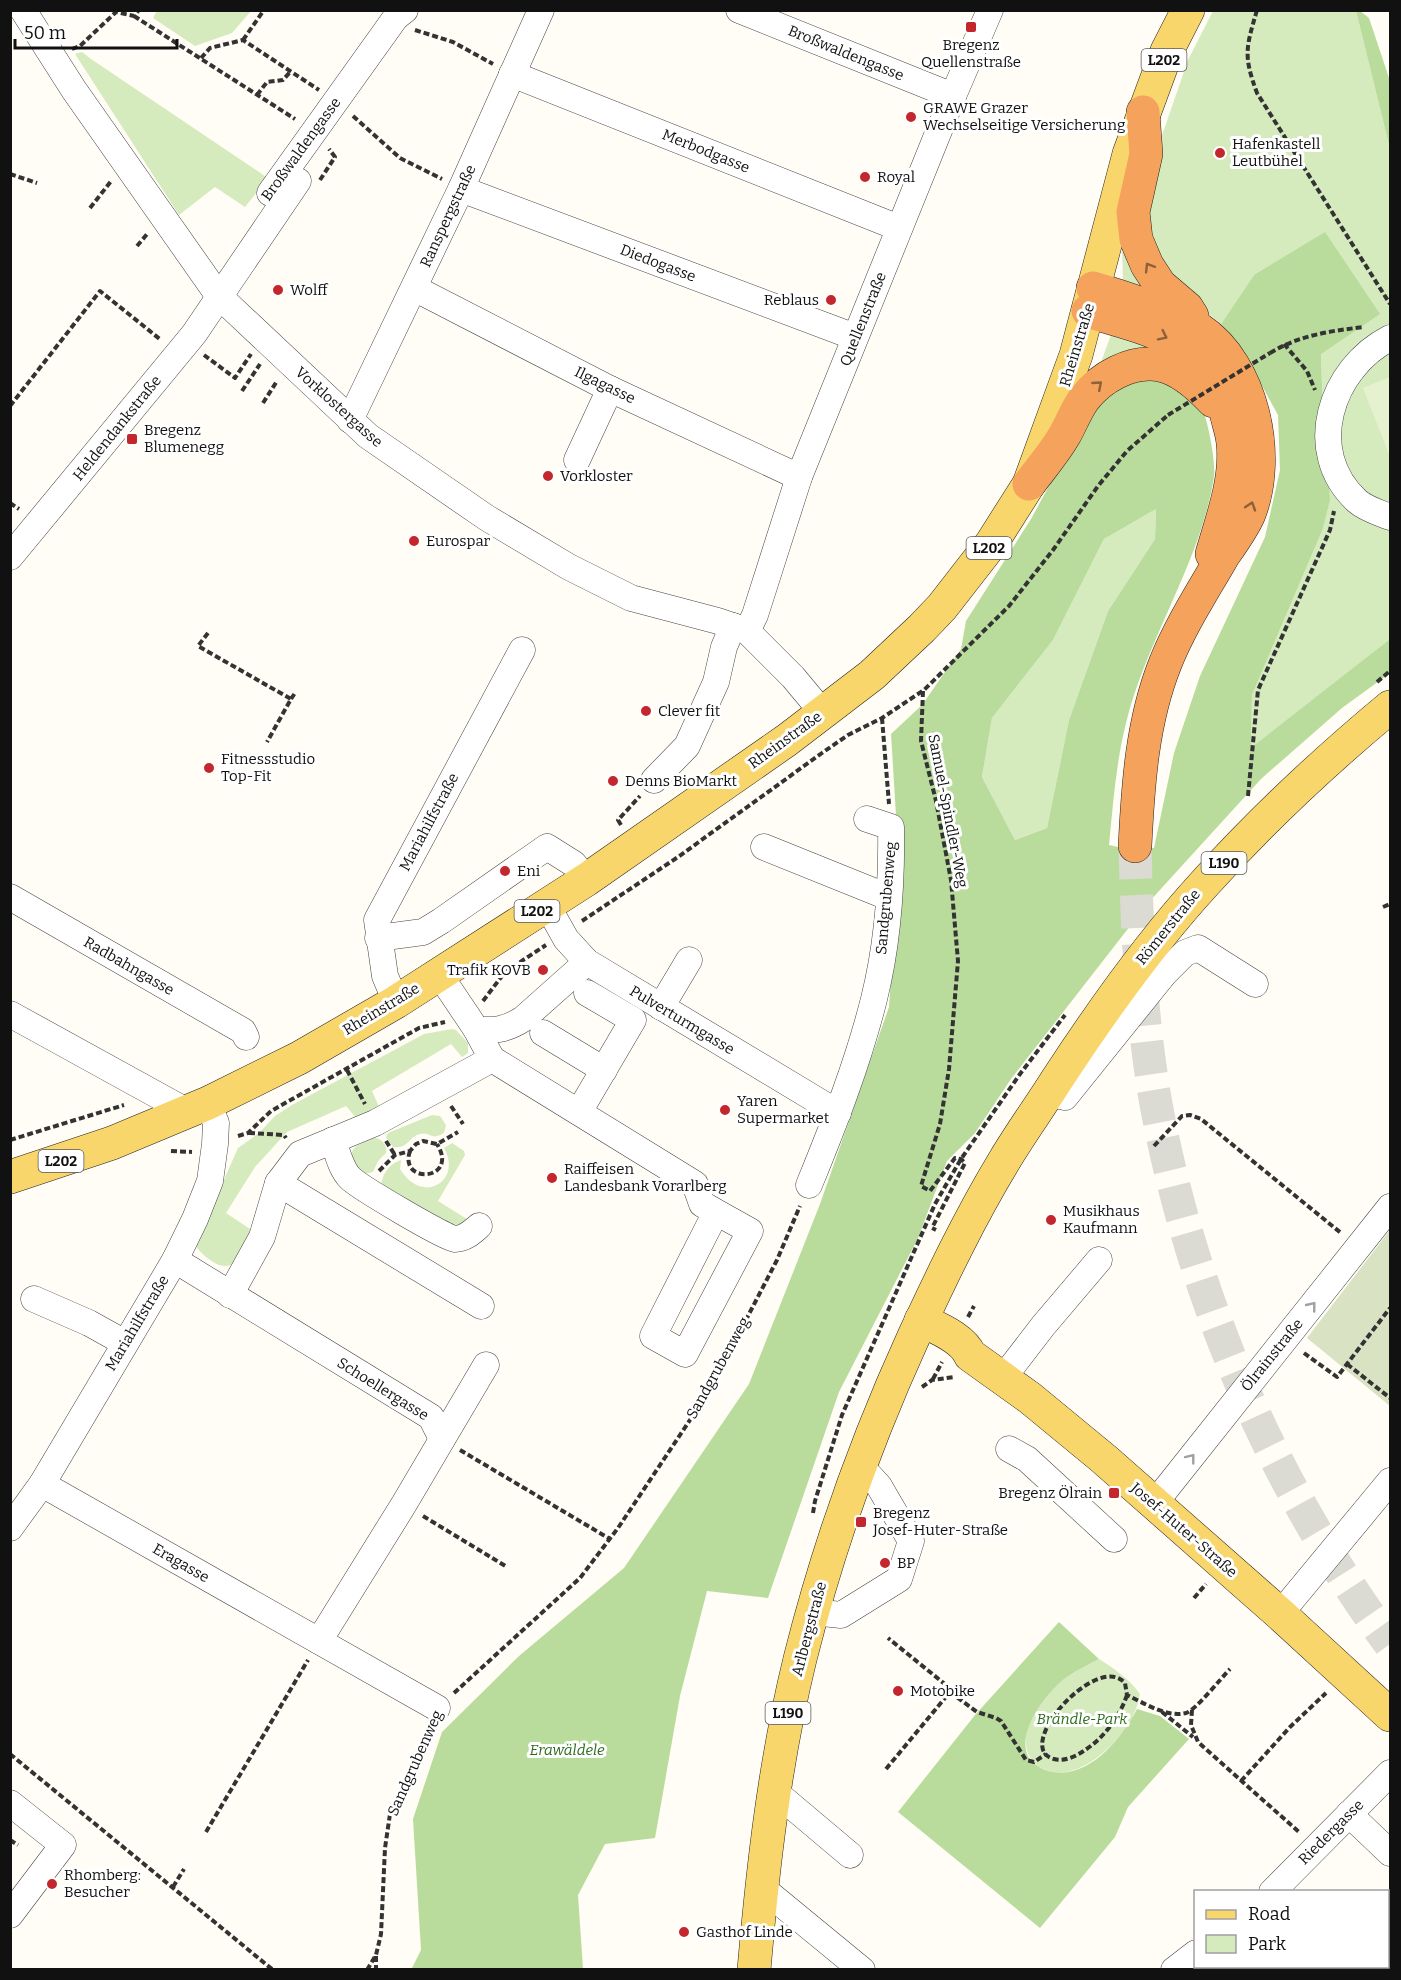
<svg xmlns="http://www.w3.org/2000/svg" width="1401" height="1980" font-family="Bitter,serif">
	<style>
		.green { fill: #d5ebbd }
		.forest { fill: #b9dc9c; fill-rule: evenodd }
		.cemetery { fill: #d9e3c4 }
		.pitch { fill: #e6f2cf }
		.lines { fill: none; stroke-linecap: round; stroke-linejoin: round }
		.highway-tunnel { stroke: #dbdad3; stroke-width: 33; stroke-dasharray: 33 16; stroke-linecap: butt }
		.minor-casing { stroke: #444; stroke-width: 27 }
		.major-casing { stroke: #222; stroke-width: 34 }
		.highway-casing { stroke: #222; stroke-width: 34 }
		.path { stroke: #333; stroke-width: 4; stroke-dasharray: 6 3; stroke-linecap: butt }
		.minor { stroke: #fff; stroke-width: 26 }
		.major { stroke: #f9d66b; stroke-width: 33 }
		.highway { stroke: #f5a25d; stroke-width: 33 }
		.path-bridge { stroke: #333; stroke-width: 4; stroke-dasharray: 6 3; stroke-linecap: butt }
		.oneway { stroke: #8e613b }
		.oneway2 { stroke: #a0a0a0 }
		.poi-dot { fill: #c4262e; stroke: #fff; stroke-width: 2 }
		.labels { text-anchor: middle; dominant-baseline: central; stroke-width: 6; stroke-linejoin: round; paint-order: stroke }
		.shield { fill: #fff; stroke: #585858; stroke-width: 1.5 }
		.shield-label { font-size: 14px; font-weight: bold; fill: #111 }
		.poi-label { font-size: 15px; fill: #111; stroke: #fff; text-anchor: start }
		.street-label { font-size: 15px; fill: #111; stroke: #fff }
		.park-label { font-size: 15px; font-style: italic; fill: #2f6b1f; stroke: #fff }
	</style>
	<rect width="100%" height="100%" fill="#fffdf5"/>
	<g class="green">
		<path d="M 157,11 L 157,10 L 251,11 L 232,33 L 195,46 L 153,18 Z"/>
		<path d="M 1213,11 L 1356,11 L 1390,149 L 1390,639 L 1251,749 L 1252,695 L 1322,531 L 1323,416 L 1321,353 L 1254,275 L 1221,324 L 1169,281 L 1146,230 L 1158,147 L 1188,60 Z"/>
		<path d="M 82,52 L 91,59 L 268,178 L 245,207 L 215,187 L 179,215 L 75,54 Z"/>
		<path d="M 1122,247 L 1159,291 L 1123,283 Z"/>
		<path d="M 1113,329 L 1165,344 L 1100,365 Z"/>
		<path d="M 1156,509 L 1155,539 L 1108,611 L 1069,720 L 1047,828 L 1015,840 L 982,777 L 992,718 L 1053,640 L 1104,539 Z"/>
		<path d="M 452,1029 L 456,1030 L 468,1043 L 468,1053 L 462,1057 L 451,1044 L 372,1091 L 380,1109 L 357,1119 L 346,1106 L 287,1132 L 255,1167 L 226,1213 L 253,1231 C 248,1238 239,1260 232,1264 C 220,1272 201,1254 195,1245 L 238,1148 L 259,1133 L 275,1116 L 292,1105 L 424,1034 Z"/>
		<path d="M 432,1115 L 440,1116 L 446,1125 L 444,1133 C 431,1141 430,1131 420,1134 C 408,1137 409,1149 393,1147 L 386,1137 L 388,1133 Z"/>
		<path d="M 374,1138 C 382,1138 388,1146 386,1153 L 378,1161 L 373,1172 L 364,1174 L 357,1172 C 347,1147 351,1148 374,1138 Z"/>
		<path d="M 452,1143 L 464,1151 L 465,1155 L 438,1201 L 470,1221 L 454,1229 L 381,1186 C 382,1174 389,1164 401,1160 L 400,1169 C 422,1206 463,1181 444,1148 Z"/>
		<path d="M 1099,1659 C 1115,1669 1129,1679 1140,1694 C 1136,1718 1123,1735 1105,1751 C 1088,1767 1057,1783 1036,1764 C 1030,1758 1027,1754 1026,1745 C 1023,1721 1048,1690 1067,1677 C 1077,1670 1088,1665 1099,1659 Z"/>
	</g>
	<g class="forest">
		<path d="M 1356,11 L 1360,11 L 1369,18 L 1390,81 L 1390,149 Z"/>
		<path d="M 1325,232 L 1380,314 L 1321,354 L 1323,416 L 1330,500 L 1322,531 L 1252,695 L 1251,748 L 1390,639 L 1390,673 L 1342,708 L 1261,779 L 1148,903 L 1011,1079 L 975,1133 L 947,1161 L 918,1238 L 839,1392 L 768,1598 L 707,1591 L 680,1696 L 655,1838 L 605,1844 L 578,1895 L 583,1969 L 411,1970 L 421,1950 L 413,1819 L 442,1732 L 519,1656 L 624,1568 L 749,1384 L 820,1204 L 889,1007 L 899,864 L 891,734 L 922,705 L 961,649 L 966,621 L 1031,519 L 1097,398 L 1151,375 C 1162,381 1196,396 1201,406 C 1208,419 1216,463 1214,477 C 1200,564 1147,638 1126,723 C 1116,763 1113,804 1109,845 L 1127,849 L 1154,848 L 1174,753 L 1200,676 L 1265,537 L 1280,470 L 1278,415 L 1245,355 L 1221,324 L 1254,275 ZM 1156,509 L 1155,539 L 1108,611 L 1069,720 L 1047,828 L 1015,840 L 982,777 L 992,718 L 1053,640 L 1104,539 Z"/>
		<path d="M 1059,1622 L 1099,1659 C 1088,1665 1077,1670 1067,1677 C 1048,1690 1016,1731 1028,1756 C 1030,1761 1040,1768 1045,1770 C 1085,1784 1121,1740 1137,1709 L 1160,1716 L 1189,1739 L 1128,1807 L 1115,1837 L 1040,1928 L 898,1812 L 975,1715 Z"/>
	</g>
	<path class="cemetery" d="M 1390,1230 L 1390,1406 L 1307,1338 Z"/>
	<path class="pitch" d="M 1390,377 L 1390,457 L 1363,388 Z"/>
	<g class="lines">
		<path class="highway-tunnel" d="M 1135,846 C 1137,932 1141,1019 1156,1104 C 1192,1298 1273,1486 1390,1644"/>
		<g class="minor-casing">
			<g id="minor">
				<path d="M 23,10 L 74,90 L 218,295 L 368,436 L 487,518 L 569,567 L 631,598 L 718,621 L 747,631 L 793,677 L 823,713"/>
				<path d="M 739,10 L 953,96"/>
				<path d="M 512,74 L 899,228"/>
				<path d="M 461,189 L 855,337"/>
				<path d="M 270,193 L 396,17 L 405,10"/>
				<path d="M 414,288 L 610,389 L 799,477"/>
				<path d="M 1390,338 C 1331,368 1303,451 1357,501 C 1366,509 1380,513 1390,517"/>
				<path d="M 350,420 L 461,189 L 541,10"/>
				<path d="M 577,460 L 610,389"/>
				<path d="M 10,557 L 194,334 L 298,181"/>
				<path d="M 747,631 L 755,615 L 799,477 L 953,96 L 990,10"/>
				<path d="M 654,780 L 687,746 L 716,682 L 724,647 L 733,626"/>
				<path d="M 764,847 L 888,897"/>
				<path d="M 10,897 L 243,1031 L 246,1037"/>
				<path d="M 547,905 L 566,939 L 587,962 L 838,1113"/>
				<path d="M 378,938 L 423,932 L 441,921 L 547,847 L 574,864 L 586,880"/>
				<path d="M 396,1002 L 385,976 L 377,920 L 522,650"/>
				<path d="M 661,1007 L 689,960"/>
				<path d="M 10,1014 L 188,1112"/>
				<path d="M 476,1029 C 494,1032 507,1029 523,1019 L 587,962"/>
				<path d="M 543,1033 L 604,1070"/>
				<path d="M 492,1059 L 695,1184 L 702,1204 L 716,1212 L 653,1336 L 685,1354 L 750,1231 L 716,1212"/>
				<path d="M 1048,1093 L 1065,1097 L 1164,974 L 1185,953 L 1198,948 L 1255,984"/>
				<path d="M 579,1112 L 633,1020 L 587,993"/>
				<path d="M 333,1140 C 337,1152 341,1169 350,1178 C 359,1187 445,1238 455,1239 C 465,1239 472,1232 479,1226"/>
				<path d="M 278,1183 L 481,1306"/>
				<path d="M 809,1185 C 834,1124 858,1063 874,999 C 888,943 892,884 891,827 L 867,819"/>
				<path d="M 175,1260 L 431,1417 L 442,1439"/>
				<path d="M 230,1295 L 262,1237 L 278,1183 L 300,1154 L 375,1123 L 492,1059 L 476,1029 L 439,974"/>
				<path d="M 34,1299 L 89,1323 L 125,1343"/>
				<path d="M 1003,1378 L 1043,1326 L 1099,1260"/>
				<path d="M 1009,1449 L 1027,1459 L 1114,1539"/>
				<path d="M 42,1484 L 437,1708"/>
				<path d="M 1154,1504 L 1390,1207"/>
				<path d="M 10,1528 L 42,1484 L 175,1260 L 195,1219 L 210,1181 L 215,1144 L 216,1123 L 208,1103"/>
				<path d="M 813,1612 L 841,1615 L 899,1579 L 911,1541 L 879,1486 L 859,1464"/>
				<path d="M 1280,1614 L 1390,1481"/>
				<path d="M 319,1641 L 404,1504 L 486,1365"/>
				<path d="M 774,1791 L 850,1855"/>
				<path d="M 10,1803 L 63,1845 L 10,1915"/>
				<path d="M 1349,1814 L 1390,1853"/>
				<path d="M 761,1887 L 862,1970"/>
				<path d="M 1272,1892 L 1390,1773"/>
				<path d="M 1174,1970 L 1196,1953"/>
			</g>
		</g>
		<g class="major-casing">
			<g id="major">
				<path d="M 10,1177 L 112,1143 L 208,1103 L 299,1058 L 396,1002 L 586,880 L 787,740 L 872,675 L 922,628 L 942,607 L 991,544 L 1029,484 L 1076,355 L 1129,154 L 1167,51 L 1188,10"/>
				<path d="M 921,1320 C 937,1328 963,1338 970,1355 L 1030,1398 L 1104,1459 L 1280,1614 L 1390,1715"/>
				<path d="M 754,1970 C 763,1865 775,1761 800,1659 C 828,1547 866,1441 914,1336 C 942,1276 970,1217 1004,1161 C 1020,1134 1039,1108 1056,1081 C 1101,1012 1149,944 1205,883 C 1262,820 1325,761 1390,707"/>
			</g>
		</g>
		<g class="highway-casing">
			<g id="highway">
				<path d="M 1143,112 L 1146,154 L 1133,212 L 1136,239 L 1147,265 L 1160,285 L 1187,308 L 1192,316"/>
				<path d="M 1093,288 C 1123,297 1151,306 1178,319 C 1185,322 1193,325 1199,329 C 1253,365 1272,456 1249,514 C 1243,528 1232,543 1223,556 C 1203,591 1180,626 1165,664 C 1142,722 1138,785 1135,846"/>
				<path d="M 1088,311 C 1119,321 1154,328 1181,346 C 1208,364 1218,381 1226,412 C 1228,422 1232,432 1233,443 C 1237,480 1222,519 1212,554"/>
				<path d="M 1029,484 C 1041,468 1054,453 1064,436 C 1071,424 1076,410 1084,399 C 1101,377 1131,360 1160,365 C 1180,369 1199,386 1213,401"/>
			</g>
		</g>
		<g class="path">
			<path d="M 1257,10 C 1246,48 1243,55 1257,93 L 1390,304"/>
			<path d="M 134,16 L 295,119"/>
			<path d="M 415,30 L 453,42 L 493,64"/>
			<path d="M 243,40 L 264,10"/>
			<path d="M 72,49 L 80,46 L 116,12 L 134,16 L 139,10"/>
			<path d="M 201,58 L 210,48 L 243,40 L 319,90"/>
			<path d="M 257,95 L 267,82 L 283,80 L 291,71"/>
			<path d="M 353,116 L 400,158 L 442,179"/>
			<path d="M 10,174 L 37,183"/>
			<path d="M 320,180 L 335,157 L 329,149"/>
			<path d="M 90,208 L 112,180"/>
			<path d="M 137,246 L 148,233"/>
			<path d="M 1284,344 L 1307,371 L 1315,390"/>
			<path d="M 1270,353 C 1300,335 1330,331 1364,327"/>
			<path d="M 204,355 L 235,378 L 251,354"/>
			<path d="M 242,391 L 260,364"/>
			<path d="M 263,403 L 277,381"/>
			<path d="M 10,406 L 100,291 L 161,340"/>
			<path d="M 10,503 L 19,509"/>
			<path d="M 208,633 L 198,646 L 291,699 L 267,742"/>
			<path d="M 1377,682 L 1390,671"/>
			<path d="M 923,691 L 921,741 L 936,801 L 951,880 L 958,961 L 949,1069 L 940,1124 L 921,1186 L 930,1191 L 955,1158 L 961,1159 L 965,1163 L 932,1228 L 936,1230"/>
			<path d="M 291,699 L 295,693"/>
			<path d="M 882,718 L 889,804"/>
			<path d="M 1248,796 L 1258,690 L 1330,530 L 1334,511"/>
			<path d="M 621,825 L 618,820 L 640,796"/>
			<path d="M 1383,907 L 1390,904"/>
			<path d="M 582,921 L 678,857 L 822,753 L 848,735 L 882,718 L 924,690 L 1009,606 L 1053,550 L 1098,486 L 1127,451 L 1168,415"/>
			<path d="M 483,1001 L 505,972 L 546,945"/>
			<path d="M 347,1070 L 365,1104"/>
			<path d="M 451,1106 L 463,1124"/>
			<path d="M 249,1133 L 284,1135 L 286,1138"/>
			<path d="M 238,1136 L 248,1133 L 271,1111 L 419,1028 L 445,1022"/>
			<path d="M 10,1140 L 124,1105"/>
			<path d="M 386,1141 L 395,1155"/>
			<path d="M 1154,1146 L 1182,1116 L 1190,1115 L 1201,1119 L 1341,1233"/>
			<path d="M 171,1151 L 192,1152"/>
			<path d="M 410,1151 C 398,1185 460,1181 437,1144"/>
			<path d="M 379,1171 L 395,1155 L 410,1151 L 416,1144 L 423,1141 L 437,1144 L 458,1132"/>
			<path d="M 968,1317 L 974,1306"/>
			<path d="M 1304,1353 L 1337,1377 L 1390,1308"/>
			<path d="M 1347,1364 L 1390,1398"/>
			<path d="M 933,1379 L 942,1362"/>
			<path d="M 922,1387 L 932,1380 L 954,1377"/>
			<path d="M 460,1450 L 610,1539"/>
			<path d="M 813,1513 L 815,1501 L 842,1415 L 935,1204 L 961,1159 L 1020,1074 L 1065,1015"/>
			<path d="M 423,1516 L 507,1567"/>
			<path d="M 1194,1598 L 1206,1584"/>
			<path d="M 950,1692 L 977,1712 L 996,1718 L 1001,1721 L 1026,1760 L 1034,1762 L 1046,1754"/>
			<path d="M 454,1693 L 580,1578 L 618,1528 L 708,1393 L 777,1260 L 800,1206"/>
			<path d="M 1127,1695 C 1120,1716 1104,1738 1085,1750 C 1077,1756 1064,1762 1054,1759 C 1011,1748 1097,1651 1125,1683 L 1127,1695 C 1144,1703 1167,1718 1186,1713 C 1196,1710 1221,1678 1230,1669"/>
			<path d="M 1192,1710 L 1191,1725 L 1198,1742 L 1300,1833"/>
			<path d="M 1162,1712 L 1193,1737"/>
			<path d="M 10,1754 L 273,1970"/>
			<path d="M 886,1769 L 950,1692 L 946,1685 L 888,1638"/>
			<path d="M 1241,1781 L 1290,1727 L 1326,1693"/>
			<path d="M 206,1832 L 308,1660"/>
			<path d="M 10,1840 L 18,1845"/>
			<path d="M 173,1887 L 184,1869"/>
			<path d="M 376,1956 L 376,1970"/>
			<path d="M 367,1970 L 376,1955 L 381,1934 L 385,1848 L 390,1814 L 428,1727"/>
		</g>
		<use href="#minor" class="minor"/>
		<use href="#major" class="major"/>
		<use href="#highway" class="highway"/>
		<path class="path-bridge" d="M 1168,415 L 1270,353"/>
	</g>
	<defs><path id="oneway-chevron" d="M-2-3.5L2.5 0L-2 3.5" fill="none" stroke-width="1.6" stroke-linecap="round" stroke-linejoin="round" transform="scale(1.5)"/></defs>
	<g class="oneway">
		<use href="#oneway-chevron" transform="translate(1149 267) rotate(-121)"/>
		<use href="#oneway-chevron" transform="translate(1163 336) rotate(26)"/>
		<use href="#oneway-chevron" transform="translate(1098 385) rotate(-41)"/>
		<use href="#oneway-chevron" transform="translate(1251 506) rotate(-72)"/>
	</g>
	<g class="oneway2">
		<use href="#oneway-chevron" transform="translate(1312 1306) rotate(-51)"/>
		<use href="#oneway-chevron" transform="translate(1191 1458) rotate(-52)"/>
	</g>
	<g class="poi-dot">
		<rect x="965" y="21" width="12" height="12" rx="3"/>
		<circle cx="911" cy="117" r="6"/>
		<circle cx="1220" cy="153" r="6"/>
		<circle cx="865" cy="177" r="6"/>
		<circle cx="278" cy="290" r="6"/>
		<circle cx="831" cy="300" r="6"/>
		<rect x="126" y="433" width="12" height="12" rx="3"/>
		<circle cx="548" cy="476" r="6"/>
		<circle cx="414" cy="541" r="6"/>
		<circle cx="646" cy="711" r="6"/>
		<circle cx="209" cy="768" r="6"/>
		<circle cx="613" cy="781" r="6"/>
		<circle cx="505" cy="871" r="6"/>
		<circle cx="543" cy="970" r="6"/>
		<circle cx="725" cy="1110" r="6"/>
		<circle cx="552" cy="1178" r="6"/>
		<circle cx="1051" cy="1220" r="6"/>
		<rect x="1108" y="1487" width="12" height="12" rx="3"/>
		<rect x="855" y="1516" width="12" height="12" rx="3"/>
		<circle cx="885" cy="1563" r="6"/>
		<circle cx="898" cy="1691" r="6"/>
		<circle cx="52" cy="1884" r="6"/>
		<circle cx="684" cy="1932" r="6"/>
	</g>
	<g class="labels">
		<g class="shield">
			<rect x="1141.5" y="49" width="45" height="22" rx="4.5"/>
			<rect x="966.5" y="537" width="45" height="22" rx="4.5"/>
			<rect x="1201.5" y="852" width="45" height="22" rx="4.5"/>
			<rect x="514.5" y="900" width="45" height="22" rx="4.5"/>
			<rect x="38.5" y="1150" width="45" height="22" rx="4.5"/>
			<rect x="765.5" y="1702" width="45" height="22" rx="4.5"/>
		</g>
		<g class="shield-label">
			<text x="1164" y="60">L202</text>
			<text x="989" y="548">L202</text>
			<text x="1224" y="863">L190</text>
			<text x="537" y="911">L202</text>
			<text x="61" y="1161">L202</text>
			<text x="788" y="1713">L190</text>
		</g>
		<g class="poi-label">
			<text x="971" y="45" text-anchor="middle">Bregenz<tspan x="971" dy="17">Quellenstraße</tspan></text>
			<text x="923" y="108">GRAWE Grazer<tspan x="923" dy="17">Wechselseitige Versicherung</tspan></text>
			<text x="1232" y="144">Hafenkastell<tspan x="1232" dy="17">Leutbühel</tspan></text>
			<text x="877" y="177">Royal</text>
			<text x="290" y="290">Wolff</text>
			<text x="819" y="300" text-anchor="end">Reblaus</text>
			<text x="144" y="430">Bregenz<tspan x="144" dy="17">Blumenegg</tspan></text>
			<text x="560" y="476">Vorkloster</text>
			<text x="426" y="541">Eurospar</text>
			<text x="658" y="711">Clever fit</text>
			<text x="221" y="759">Fitnessstudio<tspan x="221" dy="17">Top-Fit</tspan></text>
			<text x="625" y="781">Denns BioMarkt</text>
			<text x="517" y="871">Eni</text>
			<text x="531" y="970" text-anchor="end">Trafik KOVB</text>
			<text x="737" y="1101">Yaren<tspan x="737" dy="17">Supermarket</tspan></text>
			<text x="564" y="1169">Raiffeisen<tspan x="564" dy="17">Landesbank Vorarlberg</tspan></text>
			<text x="1063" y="1211">Musikhaus<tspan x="1063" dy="17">Kaufmann</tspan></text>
			<text x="1102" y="1493" text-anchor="end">Bregenz Ölrain</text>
			<text x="873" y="1513">Bregenz<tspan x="873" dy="17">Josef-Huter-Straße</tspan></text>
			<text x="897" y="1563">BP</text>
			<text x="910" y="1691">Motobike</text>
			<text x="64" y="1875">Rhomberg:<tspan x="64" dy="17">Besucher</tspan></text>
			<text x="696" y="1932">Gasthof Linde</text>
		</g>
		<g class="street-label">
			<text transform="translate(846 53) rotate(22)">Broßwaldengasse</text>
			<text transform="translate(301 149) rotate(-54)">Broßwaldengasse</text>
			<text transform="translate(706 151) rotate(22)">Merbodgasse</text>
			<text transform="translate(448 216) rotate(-65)">Ranspergstraße</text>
			<text transform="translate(658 263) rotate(21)">Diedogasse</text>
			<text transform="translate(863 319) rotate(-68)">Quellenstraße</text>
			<text transform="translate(1077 345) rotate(-73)">Rheinstraße</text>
			<text transform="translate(605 385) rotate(26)">Ilgagasse</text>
			<text transform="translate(339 407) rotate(42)">Vorklostergasse</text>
			<text transform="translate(117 428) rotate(-51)">Heldendankstraße</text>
			<text transform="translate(785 740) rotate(-36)">Rheinstraße</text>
			<text transform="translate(948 811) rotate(79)">Samuel-Spindler-Weg</text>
			<text transform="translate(429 822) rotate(-62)">Mariahilfstraße</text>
			<text transform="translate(886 898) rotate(-85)">Sandgrubenweg</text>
			<text transform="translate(1168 927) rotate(-51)">Römerstraße</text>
			<text transform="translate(129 966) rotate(30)">Radbahngasse</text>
			<text transform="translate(381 1009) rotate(-31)">Rheinstraße</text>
			<text transform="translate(682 1020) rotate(31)">Pulverturmgasse</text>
			<text transform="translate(137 1323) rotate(-59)">Mariahilfstraße</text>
			<text transform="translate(1272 1355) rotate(-51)">Ölrainstraße</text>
			<text transform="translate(718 1368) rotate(-61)">Sandgrubenweg</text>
			<text transform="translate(383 1389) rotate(32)">Schoellergasse</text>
			<text transform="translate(1184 1530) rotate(41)">Josef-Huter-Straße</text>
			<text transform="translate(181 1563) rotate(30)">Eragasse</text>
			<text transform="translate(809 1629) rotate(-75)">Arlbergstraße</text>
			<text transform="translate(415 1763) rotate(-66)">Sandgrubenweg</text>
			<text transform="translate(1331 1832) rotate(-45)">Riedergasse</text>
		</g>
		<g class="park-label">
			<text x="1082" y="1719">Brändle-Park</text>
			<text x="567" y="1750">Erawäldele</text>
		</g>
	</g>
	<rect width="1401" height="1980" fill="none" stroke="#111111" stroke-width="24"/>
	<rect x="1194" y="1890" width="195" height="78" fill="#ffffff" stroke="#a0a0a0" stroke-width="1.5"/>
	<rect x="1206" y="1910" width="30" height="9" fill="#f9d66b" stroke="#a0a0a0" stroke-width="1.5"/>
	<text x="1248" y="1920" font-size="18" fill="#111111">Road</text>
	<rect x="1206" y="1935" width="30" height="18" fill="#d5ebbd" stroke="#a0a0a0" stroke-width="1.5"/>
	<text x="1248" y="1950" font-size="18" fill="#111111">Park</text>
	<path d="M15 39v9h162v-9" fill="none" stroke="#111111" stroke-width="3"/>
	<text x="24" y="39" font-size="18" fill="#111111" stroke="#ffffff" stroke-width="4.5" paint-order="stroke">50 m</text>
</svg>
